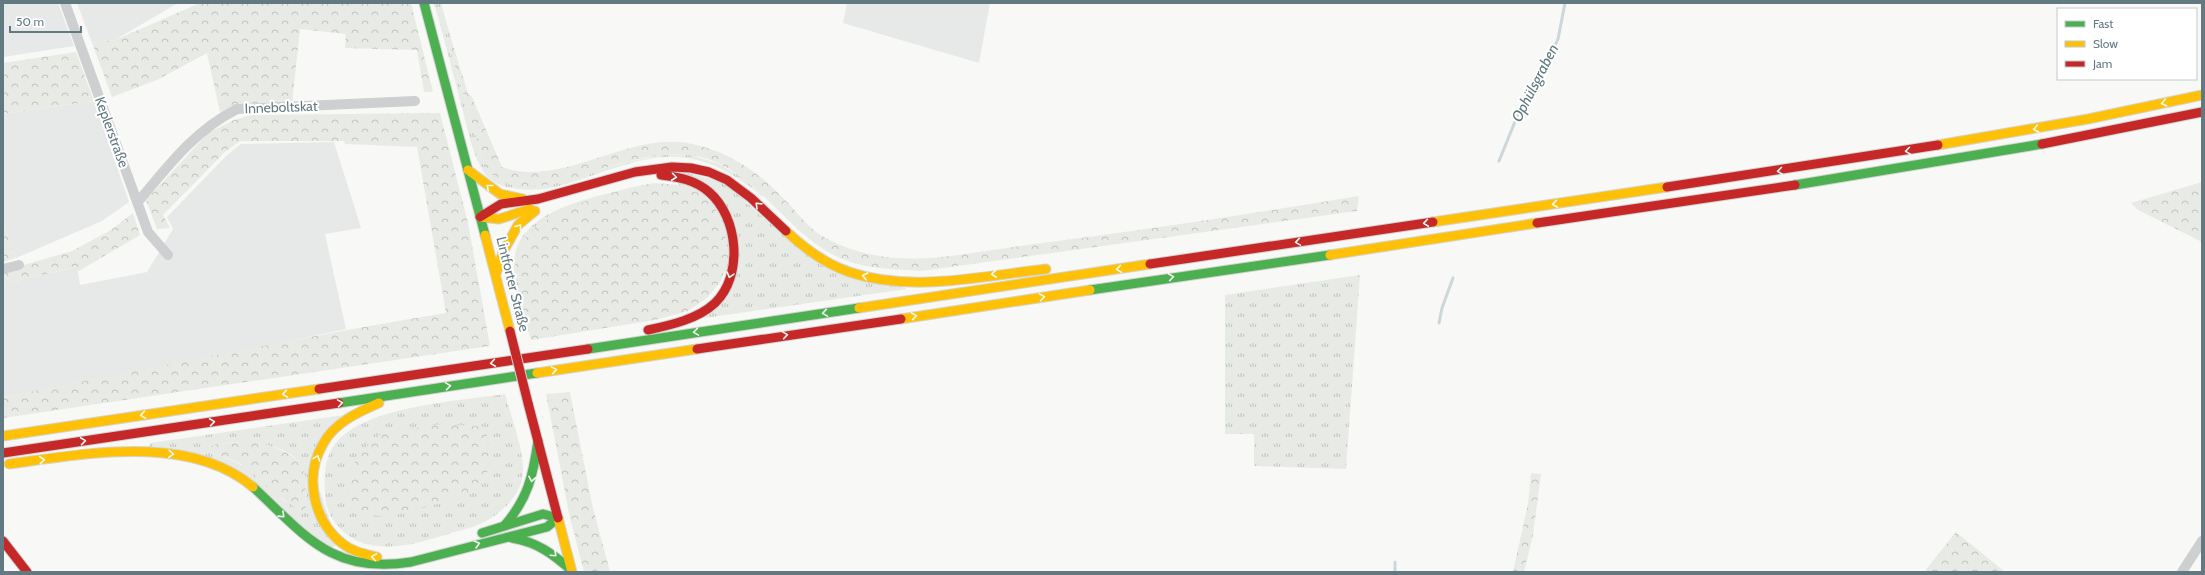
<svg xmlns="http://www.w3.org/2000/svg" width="2205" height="575" font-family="Cabin,sans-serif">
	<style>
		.built { fill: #e7e9e8 }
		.grass { fill: url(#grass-tufts); fill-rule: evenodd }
		.forest { fill: url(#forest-crowns) }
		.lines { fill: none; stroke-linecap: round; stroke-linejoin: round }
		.stream { stroke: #cbd7d8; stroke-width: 3 }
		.fast-casing { stroke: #d3d5d5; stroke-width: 11 }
		.slow-casing { stroke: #d3d5d5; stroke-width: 11 }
		.jam-casing { stroke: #d3d5d5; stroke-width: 11 }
		.street { stroke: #cecfd0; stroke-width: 10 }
		.fast { stroke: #4caf50; stroke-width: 9 }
		.slow { stroke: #ffc107; stroke-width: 9 }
		.jam { stroke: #c62828; stroke-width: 9 }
		.jam-bridge-casing { stroke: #d4d5d5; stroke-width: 11; stroke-linecap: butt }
		.jam-bridge { stroke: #c62828; stroke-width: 9 }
		.oneway { stroke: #f6fbf6 }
		.labels { text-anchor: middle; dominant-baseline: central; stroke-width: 4; stroke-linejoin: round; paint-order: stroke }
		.street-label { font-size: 14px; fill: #627982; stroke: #fff }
		.water-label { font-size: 15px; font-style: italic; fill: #5d787c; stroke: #fff }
	</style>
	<defs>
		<pattern id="grass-tufts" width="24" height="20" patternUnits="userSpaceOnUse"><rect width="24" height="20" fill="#e8ebe5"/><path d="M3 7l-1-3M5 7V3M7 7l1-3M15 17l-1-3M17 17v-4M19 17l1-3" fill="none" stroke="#bfc3bf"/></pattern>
		<pattern id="forest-crowns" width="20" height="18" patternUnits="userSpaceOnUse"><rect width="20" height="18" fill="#e8ebe5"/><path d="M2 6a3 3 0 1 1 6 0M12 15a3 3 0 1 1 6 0" fill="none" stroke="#bfc3bf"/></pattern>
	</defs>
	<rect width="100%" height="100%" fill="#f8f8f7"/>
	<g class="built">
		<path d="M 3,3 L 58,3 L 74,46 L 3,57 Z"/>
		<path d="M 77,3 L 178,3 L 115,40 L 92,43 Z"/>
		<path d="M 847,3 L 990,3 L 979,63 L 843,23 Z"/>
		<path d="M 94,101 L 129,202 L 102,221 L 16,258 L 3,225 L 3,114 Z"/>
		<path d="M 334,142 L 361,228 L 325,234 L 346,329 L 206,359 L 3,397 L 3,284 L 77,267 L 80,285 L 147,272 L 173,229 L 167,217 L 227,155 L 241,144 Z"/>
	</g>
	<g class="grass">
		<path d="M 434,3 L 441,3 L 452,42 L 449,46 L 484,163 L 539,186 L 627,162 L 663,155 L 690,155 L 717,163 L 742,177 L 765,198 C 738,177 713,160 679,157 C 632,154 589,182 544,189 C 526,191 497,190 485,174 C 472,155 468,130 462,108 C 453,73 444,38 434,3 Z"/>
		<path d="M 670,168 L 725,183 L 792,243 L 907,289 L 697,319 L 733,287 Z"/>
		<path d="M 633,187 L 553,216 L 525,238 L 516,267 L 517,280 L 531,340 C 524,317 514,292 514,268 C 512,210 590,199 633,187 Z"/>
		<path d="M 1360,275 L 1346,469 L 1254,466 L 1254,434 L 1225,434 L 1225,295 Z"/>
		<path d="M 505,394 C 511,417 527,456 522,479 C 518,499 498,516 480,524 C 471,528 461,530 451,533 C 422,542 390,553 360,542 C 341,534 325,515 325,494 C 324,478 324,458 335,444 C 364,406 458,401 505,394 Z"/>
		<path d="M 351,414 L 311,464 L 338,545 L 328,549 L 256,485 L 149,447 L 150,443 ZM 238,442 C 259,444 294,445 303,470 C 307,480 305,496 306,507 L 284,501 L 252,472 L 236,462 L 211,453 L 209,447 L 216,444 Z"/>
	</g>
	<g class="forest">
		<path d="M 200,3 L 411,3 L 433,92 L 424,92 L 417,50 L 345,48 L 346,34 L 300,29 L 292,103 C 267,103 243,100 220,112 L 207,53 L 157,80 L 112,97 L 92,43 L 115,40 Z"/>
		<path d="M 452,42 L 468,93 L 472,97 L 502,167 C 564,189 628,130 692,144 C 731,152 761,174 787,202 C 797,212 807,226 819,234 C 834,244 852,250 869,254 C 920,266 976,251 1027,245 C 1138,231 1248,214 1359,196 L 1357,211 L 921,271 C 893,269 866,269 840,258 C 784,234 754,162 689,155 C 669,153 646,157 626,162 C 591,170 537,198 503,182 C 494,178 489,171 484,163 L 449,46 Z"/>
		<path d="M 76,52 L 94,101 L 3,114 L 3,63 Z"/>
		<path d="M 440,113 L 468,223 L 490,346 L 3,418 L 3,397 C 151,369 298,337 446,313 L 417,147 L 345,144 L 344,141 L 240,141 L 226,151 L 163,215 L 170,228 L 157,229 L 146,200 L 208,133 L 234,120 L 251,115 Z"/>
		<path d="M 2202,182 L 2202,242 L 2138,210 L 2131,203 Z"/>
		<path d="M 655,183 L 679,185 L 698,193 L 713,206 L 723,221 L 729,258 L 721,281 L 707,298 L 688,311 L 655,320 L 531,340 C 525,317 509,272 518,250 C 533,211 618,189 655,183 Z"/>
		<path d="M 133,213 L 140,235 L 77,272 L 76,267 L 3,284 L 3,271 L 72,251 L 111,230 Z"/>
		<path d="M 3,225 L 16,258 L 3,262 Z"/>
		<path d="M 570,392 L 592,504 L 610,572 L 584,572 L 570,518 L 546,394 Z"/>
		<path d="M 442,424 L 486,427 L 489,458 L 487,473 L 478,489 L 453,496 L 441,503 L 388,517 L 365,514 L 350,502 L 346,480 L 360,452 L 382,433 Z"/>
		<path d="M 254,441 C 270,446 297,452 303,470 C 307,480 305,496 306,507 L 303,511 C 278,500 261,478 239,463 C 229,457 215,457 208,450 L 209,447 L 216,444 Z"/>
		<path d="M 1531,473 L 1541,474 L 1533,535 L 1524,572 L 1513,572 L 1528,504 Z"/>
		<path d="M 1956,532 L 2005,572 L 1924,572 Z"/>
	</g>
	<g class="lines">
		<g class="stream">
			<path d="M 1499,161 L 1525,97 L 1542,74 L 1558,39 L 1565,3"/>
			<path d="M 1439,323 L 1442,308 L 1453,278"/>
			<path d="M 1395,572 L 1395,562"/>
		</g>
		<g class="fast-casing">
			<g id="fast">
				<path d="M 424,3 L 485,235"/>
				<path d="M 1795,185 L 2042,144"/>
				<path d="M 1090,290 L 1330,255"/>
				<path d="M 588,349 L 859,308"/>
				<path d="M 339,403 L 537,373"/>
				<path d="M 253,487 C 305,535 332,575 411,562 L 547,527 L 558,518"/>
				<path d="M 505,525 C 528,498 533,476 538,441"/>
				<path d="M 482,533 L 543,514 L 558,518"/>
				<path d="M 512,538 C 537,542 553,554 571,570"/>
			</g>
		</g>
		<g class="slow-casing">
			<g id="slow">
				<path d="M 1938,145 L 2088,119 L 2202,95"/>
				<path d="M 468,170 L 500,194 L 523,199"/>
				<path d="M 480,217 L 499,219 L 530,209"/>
				<path d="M 1433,222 L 1667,187"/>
				<path d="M 786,231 C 804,248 826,264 849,272 C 911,293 983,276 1046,269"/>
				<path d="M 485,235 L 510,331"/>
				<path d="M 1330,255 L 1537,223"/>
				<path d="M 496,274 L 503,252 L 518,225 L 535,211"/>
				<path d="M 859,308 L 1150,264"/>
				<path d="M 901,319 L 1090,290"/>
				<path d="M 537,373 L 697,349"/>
				<path d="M 3,436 L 319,389"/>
				<path d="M 9,464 C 85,454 189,433 253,487"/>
				<path d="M 558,518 L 572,572"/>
				<path d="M 377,557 C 365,554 353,552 343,544 C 313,521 304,476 323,444 C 334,423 358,412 379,403"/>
			</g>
		</g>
		<g class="jam-casing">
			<g id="jam">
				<path d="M 2042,144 L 2202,112"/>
				<path d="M 1667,187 L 1938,145"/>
				<path d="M 480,217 L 501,204 L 538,199 L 635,172 L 672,167 L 691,168 L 709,172 L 727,180 L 751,198 L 786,231"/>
				<path d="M 1537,223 L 1795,185"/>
				<path d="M 1150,264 L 1433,222"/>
				<path d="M 648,330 C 671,325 698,319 715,303 C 744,275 738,217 709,192 C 695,180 679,177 661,175"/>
				<path d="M 697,349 L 901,319"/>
				<path d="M 319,389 L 588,349"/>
				<path d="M 528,403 L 558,518"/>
				<path d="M 3,453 L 339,403"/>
				<path d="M 3,541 L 27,572"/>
			</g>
		</g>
		<g class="street">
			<path d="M 65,3 L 148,232 L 168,255"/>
			<path d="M 138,202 C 168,166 194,131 237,109 L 415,101"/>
			<path d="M 3,269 L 19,265"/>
			<path d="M 2182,572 L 2202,541"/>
		</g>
		<use href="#fast" class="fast"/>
		<use href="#slow" class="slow"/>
		<use href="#jam" class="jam"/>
		<g class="jam-bridge-casing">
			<path id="jam-bridge" d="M 510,331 L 528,403"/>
		</g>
		<use href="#jam-bridge" class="jam-bridge"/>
	</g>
	<defs><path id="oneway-chevron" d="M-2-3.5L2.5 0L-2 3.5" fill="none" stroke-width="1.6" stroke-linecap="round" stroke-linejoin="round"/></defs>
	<g class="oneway">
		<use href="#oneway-chevron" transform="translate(2164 103) rotate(168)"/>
		<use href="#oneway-chevron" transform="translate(2036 129) rotate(169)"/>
		<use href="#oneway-chevron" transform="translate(1908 151) rotate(171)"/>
		<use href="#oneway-chevron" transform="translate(1780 171) rotate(172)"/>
		<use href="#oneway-chevron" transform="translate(674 177) rotate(7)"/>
		<use href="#oneway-chevron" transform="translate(489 187) rotate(-142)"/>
		<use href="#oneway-chevron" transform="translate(1555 204) rotate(172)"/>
		<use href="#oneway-chevron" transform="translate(758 205) rotate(-136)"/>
		<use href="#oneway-chevron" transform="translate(1426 223) rotate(172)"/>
		<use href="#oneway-chevron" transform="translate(519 227) rotate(-53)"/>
		<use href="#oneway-chevron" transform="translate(1298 242) rotate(171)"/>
		<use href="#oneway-chevron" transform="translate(1119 269) rotate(172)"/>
		<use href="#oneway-chevron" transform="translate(994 274) rotate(174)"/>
		<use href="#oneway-chevron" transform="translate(730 275) rotate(106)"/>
		<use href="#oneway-chevron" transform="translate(865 276) rotate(-166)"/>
		<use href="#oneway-chevron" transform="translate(1171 277) rotate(-9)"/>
		<use href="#oneway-chevron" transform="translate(1042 297) rotate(-9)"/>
		<use href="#oneway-chevron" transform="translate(825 313) rotate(171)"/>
		<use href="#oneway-chevron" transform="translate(914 316) rotate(-9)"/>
		<use href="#oneway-chevron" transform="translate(696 332) rotate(171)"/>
		<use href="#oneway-chevron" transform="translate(785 335) rotate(-9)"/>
		<use href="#oneway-chevron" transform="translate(493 363) rotate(172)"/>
		<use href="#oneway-chevron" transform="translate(554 370) rotate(-9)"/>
		<use href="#oneway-chevron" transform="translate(448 386) rotate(-8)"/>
		<use href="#oneway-chevron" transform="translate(285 394) rotate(171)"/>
		<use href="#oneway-chevron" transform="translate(340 403) rotate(-9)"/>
		<use href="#oneway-chevron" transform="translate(143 415) rotate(171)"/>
		<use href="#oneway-chevron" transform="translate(212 422) rotate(-8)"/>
		<use href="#oneway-chevron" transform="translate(83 441) rotate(-8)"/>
		<use href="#oneway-chevron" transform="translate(171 454) rotate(4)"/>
		<use href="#oneway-chevron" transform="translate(317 458) rotate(-70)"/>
		<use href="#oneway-chevron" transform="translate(42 460) rotate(-5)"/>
		<use href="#oneway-chevron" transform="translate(532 479) rotate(100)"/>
		<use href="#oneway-chevron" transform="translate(282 515) rotate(44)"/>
		<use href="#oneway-chevron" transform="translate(477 544) rotate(-15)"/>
		<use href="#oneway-chevron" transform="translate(554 554) rotate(43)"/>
		<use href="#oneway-chevron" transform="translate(374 557) rotate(-171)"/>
	</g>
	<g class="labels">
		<g class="street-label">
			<text transform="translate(281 107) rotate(-2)">Inneboltskat</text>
			<text transform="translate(112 132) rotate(70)">Keplerstraße</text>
			<text transform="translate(513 284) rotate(76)">Lintforter Straße</text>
		</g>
		<g class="water-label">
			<text transform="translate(1535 83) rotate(-63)">Ophülsgraben</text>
		</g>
	</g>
	<rect width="2205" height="575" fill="none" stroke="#627982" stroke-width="8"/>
	<rect x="2057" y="8" width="140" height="72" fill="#ffffff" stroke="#c0c9cd"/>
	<rect x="2065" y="21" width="20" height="6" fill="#4caf50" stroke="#c0c9cd"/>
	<text x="2093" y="28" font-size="12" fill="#627982">Fast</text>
	<rect x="2065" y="41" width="20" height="6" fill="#ffc107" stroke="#c0c9cd"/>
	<text x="2093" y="48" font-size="12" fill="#627982">Slow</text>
	<rect x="2065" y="61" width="20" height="6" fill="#c62828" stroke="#c0c9cd"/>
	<text x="2093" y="68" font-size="12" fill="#627982">Jam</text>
	<path d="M10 26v6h71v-6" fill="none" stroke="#627982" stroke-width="2"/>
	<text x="16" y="26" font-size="12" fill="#627982" stroke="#ffffff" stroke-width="3" paint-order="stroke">50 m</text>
</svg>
